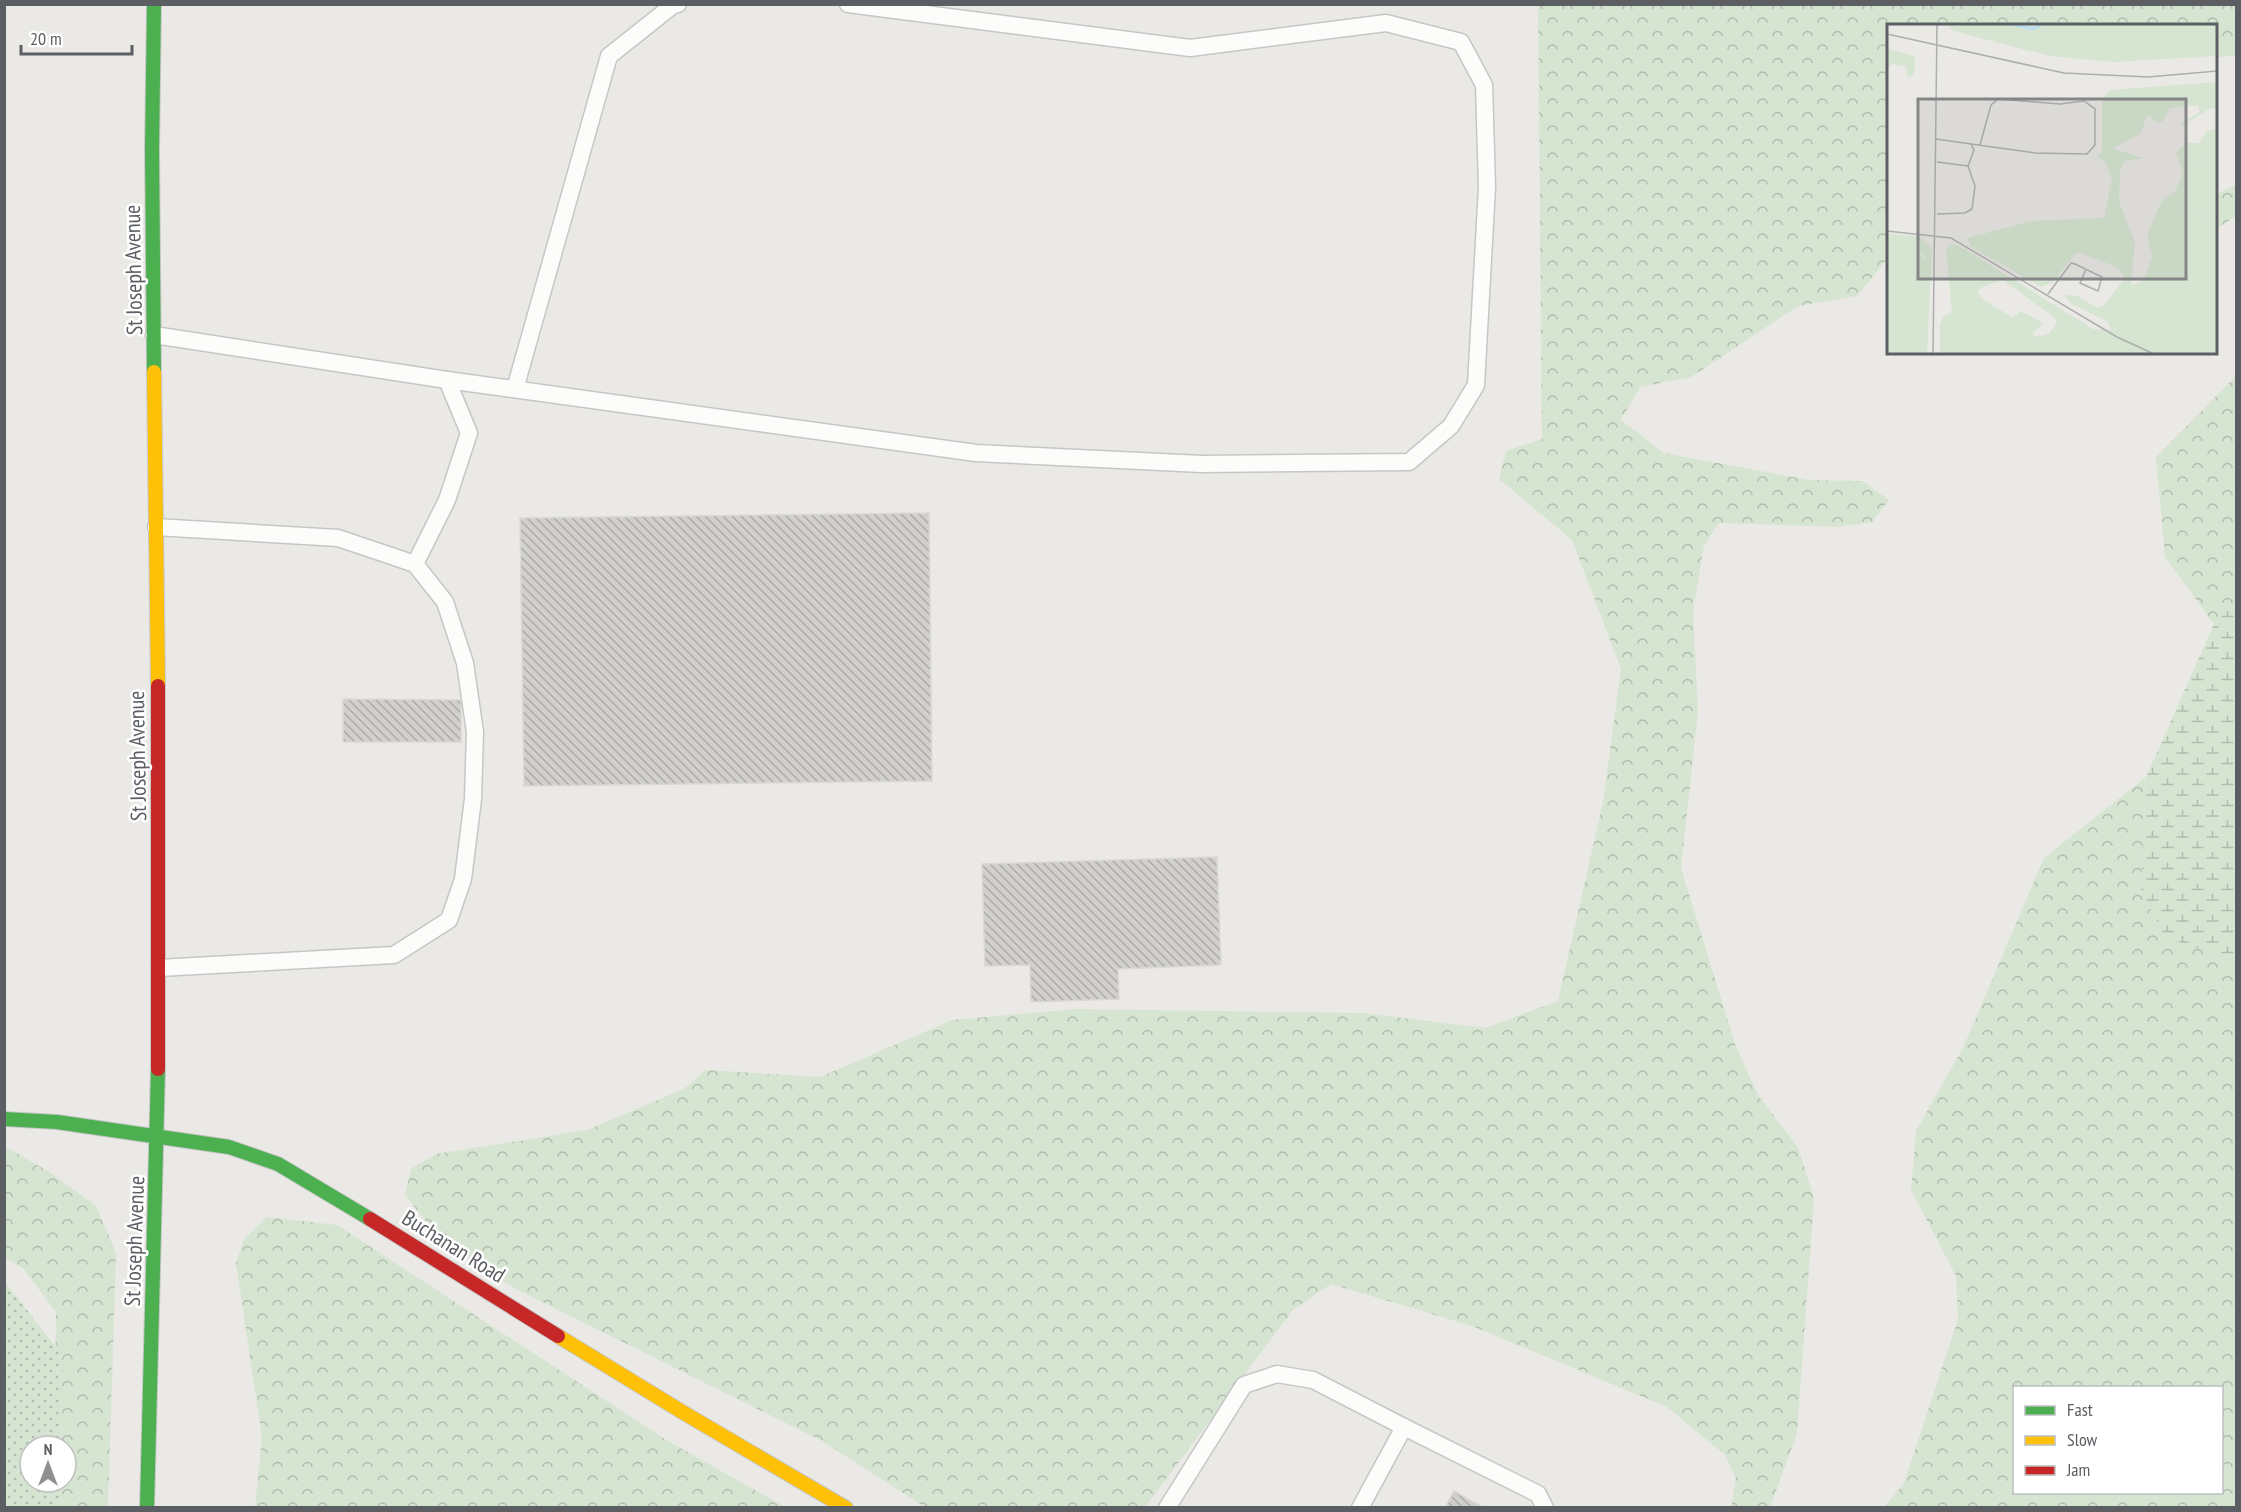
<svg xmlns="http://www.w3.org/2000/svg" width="2241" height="1512" font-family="'PT Sans Narrow',sans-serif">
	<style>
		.forest { fill: url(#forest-crowns); fill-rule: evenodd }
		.wetland { fill: url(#wetland-marsh) }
		.park { fill: url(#park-dots) }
		.building { fill: url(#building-back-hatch); stroke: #dad8d4; stroke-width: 1.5 }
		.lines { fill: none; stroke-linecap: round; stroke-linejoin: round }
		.lane-casing { stroke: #c7c6c6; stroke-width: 19 }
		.fast-casing { stroke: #c6c6c6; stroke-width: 16 }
		.slow-casing { stroke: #c6c6c6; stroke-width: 16 }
		.jam-casing { stroke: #c6c6c6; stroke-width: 16 }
		.lane { stroke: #fcfcfb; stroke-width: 16 }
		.fast { stroke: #4caf50; stroke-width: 14 }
		.slow { stroke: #ffc107; stroke-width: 14 }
		.jam { stroke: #c62828; stroke-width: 14 }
		.labels { text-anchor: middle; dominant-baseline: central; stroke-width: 5; stroke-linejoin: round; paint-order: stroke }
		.street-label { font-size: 22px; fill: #5b5f63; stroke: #fff }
		.inset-river { fill: none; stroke: #bcdef2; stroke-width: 3 }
		.inset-road { fill: none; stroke: #adaead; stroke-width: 1.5 }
		.view { fill: #838587; fill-opacity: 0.15; stroke: #838587; stroke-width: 3 }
		.inset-edge { fill: none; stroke: #5b5f63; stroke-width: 3 }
	</style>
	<defs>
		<pattern id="forest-crowns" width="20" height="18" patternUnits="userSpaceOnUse" patternTransform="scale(1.5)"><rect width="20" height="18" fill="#d5e5d1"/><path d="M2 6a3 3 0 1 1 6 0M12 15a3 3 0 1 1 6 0" fill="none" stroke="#b0bdad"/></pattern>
		<pattern id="wetland-marsh" width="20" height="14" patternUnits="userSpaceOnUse" patternTransform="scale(1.5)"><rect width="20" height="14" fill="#d5e5d1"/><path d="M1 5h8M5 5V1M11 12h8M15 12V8" fill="none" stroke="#b0bdad"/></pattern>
		<pattern id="park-dots" width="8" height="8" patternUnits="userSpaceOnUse" patternTransform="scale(1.5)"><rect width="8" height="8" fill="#d5e5d1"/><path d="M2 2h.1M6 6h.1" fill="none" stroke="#b0bdad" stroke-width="1.8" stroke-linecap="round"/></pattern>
		<pattern id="building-back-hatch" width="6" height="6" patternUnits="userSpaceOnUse" patternTransform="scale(1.5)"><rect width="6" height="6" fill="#d1d0ce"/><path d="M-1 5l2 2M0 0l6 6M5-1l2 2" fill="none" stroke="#adacab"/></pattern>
	</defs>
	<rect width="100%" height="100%" fill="#ebe9e5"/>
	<g class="forest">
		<path d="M 1538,5 L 2236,5 L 2236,56 L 2216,57 L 2216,26 L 1888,26 L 1888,253 L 1887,259 L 1857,296 L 1798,306 L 1691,377 L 1640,387 L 1621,420 L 1664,453 L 1809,480 L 1863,481 L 1889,500 L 1872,522 L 1836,527 L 1719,523 L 1704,545 L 1693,611 L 1698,711 L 1681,868 L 1736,1047 L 1758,1095 L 1798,1147 L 1814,1198 L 1797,1434 L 1770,1507 L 1728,1507 L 1732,1504 L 1736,1478 L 1725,1455 L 1667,1407 L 1472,1326 L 1331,1284 L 1293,1310 L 1145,1507 L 925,1507 L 822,1441 L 514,1288 L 443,1243 L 405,1195 L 411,1169 L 436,1154 L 587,1130 L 684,1089 L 706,1070 L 820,1077 L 952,1020 L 1077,1009 L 1363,1013 L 1485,1028 L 1558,1001 L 1603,802 L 1621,669 L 1572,540 L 1499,479 L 1506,451 L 1542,439 Z"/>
		<path d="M 2236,185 L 2236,216 L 2216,229 L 2216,194 Z"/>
		<path d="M 2236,376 L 2236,603 L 2214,624 L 2165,557 L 2156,457 Z"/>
		<path d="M 2146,777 L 2141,891 L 2211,953 L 2236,957 L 2236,1507 L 1884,1508 L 1904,1483 L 1958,1319 L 1956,1276 L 1911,1190 L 1916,1131 L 1963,1048 L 2044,858 ZM 2014,1388 L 2222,1388 L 2222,1492 L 2014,1492 Z"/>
		<path d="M 4,1146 L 51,1173 L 96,1206 L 116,1253 L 108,1507 L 53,1507 L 53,1482 L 66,1482 L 66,1446 L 54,1446 L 56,1312 L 23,1268 L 5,1258 Z"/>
		<path d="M 267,1217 L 337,1225 L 668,1441 L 785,1507 L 255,1507 L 262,1437 L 236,1263 L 244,1239 Z"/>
	</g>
	<path class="wetland" d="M 2236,603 L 2236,957 L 2211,953 L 2165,937 L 2141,890 L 2146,777 L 2214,624 Z"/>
	<path class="park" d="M 5,1282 L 63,1356 L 60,1446 L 30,1446 L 30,1482 L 59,1482 L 59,1507 L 5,1507 Z"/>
	<g class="building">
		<path d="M 929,513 L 932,781 L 524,786 L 520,518 Z"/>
		<path d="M 343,699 L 461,700 L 461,742 L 343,742 Z"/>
		<path d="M 1217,857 L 1221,965 L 1118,969 L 1119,999 L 1031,1002 L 1030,965 L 985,966 L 982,864 Z"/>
		<path d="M 1454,1491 L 1484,1508 L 1445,1508 Z"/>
	</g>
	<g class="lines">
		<g class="lane-casing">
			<g id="lane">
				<path d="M 154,335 L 447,380 L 469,433 L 447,500 L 415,564"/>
				<path d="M 447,380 L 976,453 L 1202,464 L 1409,462 L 1451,426 L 1476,385 L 1487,187 L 1484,85 L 1461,42 L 1386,23 L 1190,48 L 848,4"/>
				<path d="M 515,389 L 609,56 L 672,6 L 678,4"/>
				<path d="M 156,527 L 338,538 L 415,564 L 445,602 L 465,663 L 475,732 L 473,799 L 463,879 L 449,920 L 394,955 L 159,968"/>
				<path d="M 1167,1508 L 1244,1385 L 1277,1374 L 1313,1380 L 1404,1427 L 1538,1494 L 1545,1508"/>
				<path d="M 1360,1508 L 1404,1427"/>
			</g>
		</g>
		<g class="fast-casing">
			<g id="fast">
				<path d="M 154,4 L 152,149 L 154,372"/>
				<path d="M 4,1119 L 57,1122 L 229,1147 L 278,1164 L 370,1219"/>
				<path d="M 147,1508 L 158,1069"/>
			</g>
		</g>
		<g class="slow-casing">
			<g id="slow">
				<path d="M 154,372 L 158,686"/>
				<path d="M 558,1336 L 684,1413 L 846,1508"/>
			</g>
		</g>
		<g class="jam-casing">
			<g id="jam">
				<path d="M 158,686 L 158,1069"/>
				<path d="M 370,1219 L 558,1336"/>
			</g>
		</g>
		<use href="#lane" class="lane"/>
		<use href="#fast" class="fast"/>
		<use href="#slow" class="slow"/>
		<use href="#jam" class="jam"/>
	</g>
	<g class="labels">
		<g class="street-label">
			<text transform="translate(133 270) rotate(-91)">St Joseph Avenue</text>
			<text transform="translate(137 756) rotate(-91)">St Joseph Avenue</text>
			<text transform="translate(134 1241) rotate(-88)">St Joseph Avenue</text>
			<text transform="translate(454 1246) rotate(32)">Buchanan Road</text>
		</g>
	</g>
	<g transform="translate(1887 24)">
		<rect width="330" height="330" fill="#ebe9e5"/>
		<path d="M 60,0 L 330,0 L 330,32 L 226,38 L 163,32 L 66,7 ZM 0,25 L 28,32 L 27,50 L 21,53 L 18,42 L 5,40 L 0,45 ZM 330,58 L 330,84 L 322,85 L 295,102 L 295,98 L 313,88 L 311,81 L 283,84 L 276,97 L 270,99 L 261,90 L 253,110 L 225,125 L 257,134 L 237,137 L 233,148 L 232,178 L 248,218 L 244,261 L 253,259 L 259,252 L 265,232 L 260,210 L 275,177 L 288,167 L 290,187 L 330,194 L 330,330 L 53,330 L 53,301 L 56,293 L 65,288 L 59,226 L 63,220 L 71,221 L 206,305 L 224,306 L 221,298 L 183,279 L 177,271 L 191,272 L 210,284 L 216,282 L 238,254 L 230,243 L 190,228 L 166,258 L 154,263 L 84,223 L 80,214 L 145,197 L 217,194 L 225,155 L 219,139 L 210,132 L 215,127 L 215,75 L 223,66 ZM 116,256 L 168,294 L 170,299 L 162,310 L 149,313 L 145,309 L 155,301 L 153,297 L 133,287 L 126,294 L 94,274 L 91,268 L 95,263 ZM 330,105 L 330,129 L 296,149 L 289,129 L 299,119 L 312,119 L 320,107 ZM 0,210 L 32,212 L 45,224 L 40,330 L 0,330 L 0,287 L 37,283 L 38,232 L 15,216 L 0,227 Z" fill="#d5e5d1" fill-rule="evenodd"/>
		<path d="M 330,129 L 330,194 L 290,187 L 288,167 L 296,149 Z" fill="#d5e5d1"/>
		<path d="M 0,214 L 21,214 L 38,237 L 38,291 L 0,297 L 4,316 L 0,324 Z" fill="#d5e5d1"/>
		<path class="inset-river" d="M 124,0 L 146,5 L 155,0"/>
		<path class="inset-road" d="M 0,10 L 177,49 L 261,53 L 330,47M 49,115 L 84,120 L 87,126 L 81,142M 84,120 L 148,129 L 200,130 L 208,121 L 208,85 L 197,77 L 173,80 L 111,75 L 104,81 L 93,121M 50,138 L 81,142 L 88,162 L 85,185 L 78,189 L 50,190M 0,207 L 64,214 L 230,313 L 267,330M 161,270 L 184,239 L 188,240 L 215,253 L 211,267 L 193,259 L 199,245M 46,330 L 50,0"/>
		<path class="view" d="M 31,75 L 299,75 L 299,255 L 31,255 Z"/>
		<rect width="330" height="330" class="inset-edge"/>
	</g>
	<rect width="2241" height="1512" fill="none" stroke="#5b5f63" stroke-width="12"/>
	<rect x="2013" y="1386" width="210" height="108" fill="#ffffff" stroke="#bdbfc1" stroke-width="1.5"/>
	<rect x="2025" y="1406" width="30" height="9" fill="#4caf50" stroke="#bdbfc1" stroke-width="1.5"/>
	<text x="2067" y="1416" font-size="18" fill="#5b5f63">Fast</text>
	<rect x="2025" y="1436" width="30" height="9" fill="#ffc107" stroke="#bdbfc1" stroke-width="1.5"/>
	<text x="2067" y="1446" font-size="18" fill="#5b5f63">Slow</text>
	<rect x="2025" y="1466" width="30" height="9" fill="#c62828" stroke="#bdbfc1" stroke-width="1.5"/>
	<text x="2067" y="1476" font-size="18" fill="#5b5f63">Jam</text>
	<g transform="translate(48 1464)"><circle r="28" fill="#ffffff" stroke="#bdbfc1" stroke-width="1.5"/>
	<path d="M0-4.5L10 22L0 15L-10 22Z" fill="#8d8f90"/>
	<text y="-9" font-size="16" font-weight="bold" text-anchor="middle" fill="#5b5f63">N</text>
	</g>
	<path d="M21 45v9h111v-9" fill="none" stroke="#5b5f63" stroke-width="3"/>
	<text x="30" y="45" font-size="18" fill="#5b5f63" stroke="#ffffff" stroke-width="4.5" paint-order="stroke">20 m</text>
</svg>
